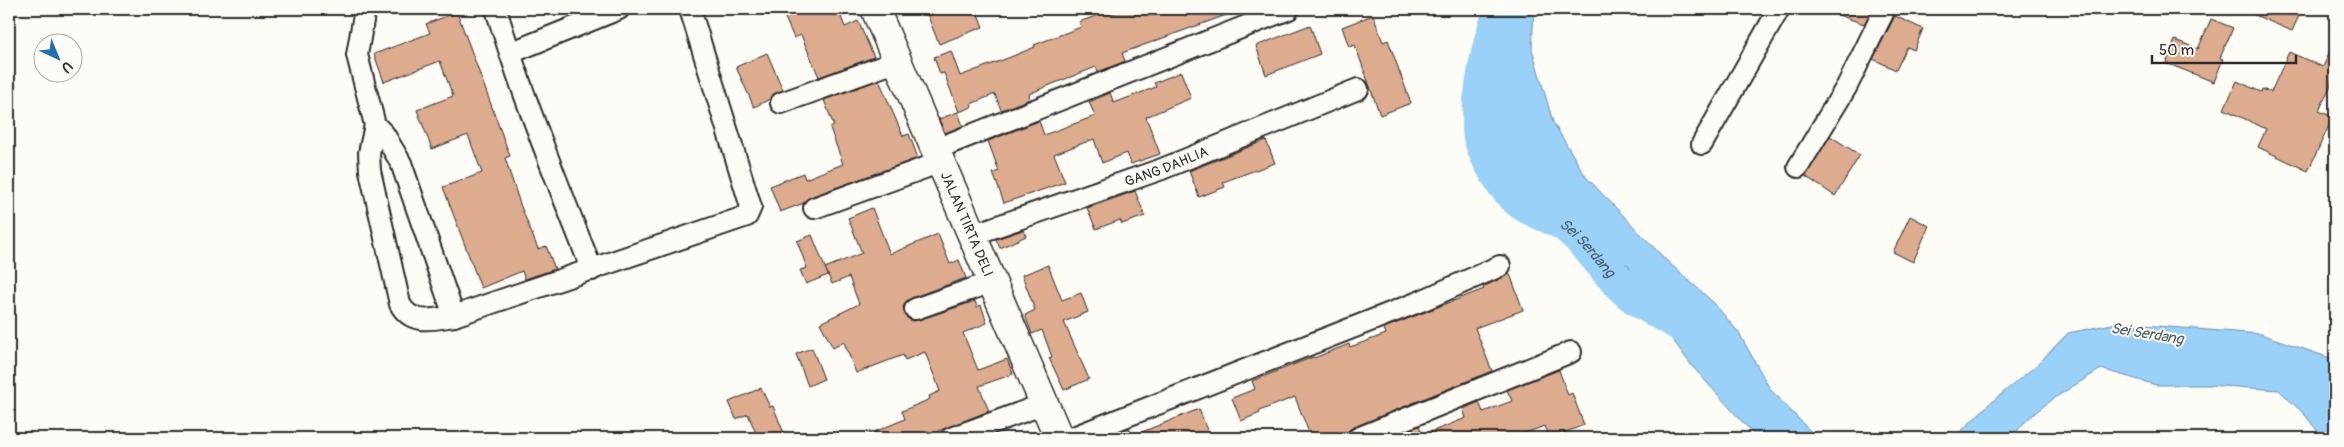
<svg xmlns="http://www.w3.org/2000/svg" width="2344" height="447" font-family="Pangolin,sans-serif">
	<style>
		.water { fill: #99d1f9; stroke: #6d8fa7 }
		.lines { fill: none; stroke-linecap: round; stroke-linejoin: round }
		.river { stroke: #99d1f9; stroke-width: 35 }
		.building { fill: #ddac8f; stroke: #2b2b2b }
		.street-casing { stroke: #2b2b2b; stroke-width: 24 }
		.secondary-casing { stroke: #2b2b2b; stroke-width: 31 }
		.street { stroke: #fdfcf7; stroke-width: 20 }
		.secondary { stroke: #fdfcf7; stroke-width: 28 }
		.labels { text-anchor: middle; dominant-baseline: central; stroke-width: 4; stroke-linejoin: round; paint-order: stroke }
		.street-label { font-size: 14px; fill: #2b2b2b; stroke: #fdfcf7 }
		.water-label { font-size: 15px; font-style: italic; fill: #4c5d69; stroke: #fdfcf7 }
	</style>
	<rect width="100%" height="100%" fill="#fdfcf7"/>
	<filter id="ink" filterUnits="userSpaceOnUse"><feTurbulence type="fractalNoise" baseFrequency=".02" numOctaves="2"/><feDisplacementMap in="SourceGraphic" scale="10" xChannelSelector="R" yChannelSelector="G"/><feConvolveMatrix kernelMatrix="1 2 1 2 8 2 1 2 1" color-interpolation-filters="sRGB"/></filter>
	<g filter="url(#ink)">
		<g class="water">
			<path d="M 1492,9 L 1534,9 L 1532,49 L 1553,122 L 1586,177 L 1668,262 L 1714,303 L 1739,333 L 1770,389 L 1814,435 L 1821,438 L 1757,438 L 1692,366 L 1652,312 L 1628,265 L 1558,236 L 1515,182 L 1489,117 L 1486,41 Z"/>
			<path d="M 2117,323 L 2261,334 L 2330,358 L 2335,363 L 2335,438 L 2323,438 L 2305,415 L 2279,390 L 2209,385 L 2156,385 L 2101,369 C 2071,388 2032,408 2012,438 L 1954,438 L 1988,405 L 2038,364 L 2068,333 Z"/>
		</g>
		<g class="lines">
			<path class="river" id="s1" d="M 1503,9 C 1489,35 1477,105 1480,134 C 1482,150 1501,182 1512,194 C 1526,211 1550,213 1567,226 C 1591,244 1610,279 1635,297 C 1652,310 1673,317 1690,331"/>
		</g>
		<g class="building">
			<path d="M 781,9 L 838,9 L 845,27 L 858,21 L 874,57 L 819,77 L 801,35 L 794,38 Z"/>
			<path d="M 925,9 L 976,9 L 983,27 L 939,44 Z"/>
			<path d="M 1125,9 L 1240,10 L 1122,53 L 1125,61 L 1098,72 L 1096,67 L 1045,87 L 1029,94 L 1030,99 L 1001,110 L 995,94 L 971,104 L 972,107 L 959,112 L 944,73 L 940,74 L 934,57 L 951,51 L 960,76 L 1008,58 L 1035,47 L 1034,45 L 1081,27 L 1079,22 L 1107,12 L 1108,15 Z"/>
			<path d="M 1827,9 L 1872,9 L 1864,24 L 1827,11 Z"/>
			<path d="M 2241,9 L 2302,9 L 2292,31 Z"/>
			<path d="M 457,12 L 510,156 L 505,158 L 520,204 L 538,249 L 546,246 L 555,269 L 525,279 L 522,271 L 481,288 L 443,187 L 482,173 L 468,135 L 432,149 L 417,110 L 453,96 L 440,61 L 384,82 L 374,54 L 430,33 L 426,24 Z"/>
			<path d="M 1373,15 L 1383,42 L 1388,40 L 1411,103 L 1380,115 L 1355,45 L 1349,47 L 1342,27 Z"/>
			<path d="M 1895,16 L 1923,29 L 1914,50 L 1907,47 L 1896,70 L 1873,59 Z"/>
			<path d="M 2211,19 L 2233,28 L 2220,58 L 2223,59 L 2214,82 L 2166,63 L 2175,40 L 2198,49 Z"/>
			<path d="M 1310,25 L 1320,54 L 1266,75 L 1256,46 Z"/>
			<path d="M 2335,39 L 2335,76 L 2319,111 L 2333,117 L 2308,171 L 2258,147 L 2266,129 L 2224,109 L 2237,81 L 2261,92 L 2262,89 L 2271,92 L 2289,52 L 2323,67 Z"/>
			<path d="M 767,53 L 783,90 L 772,95 L 770,99 L 754,107 L 736,67 Z"/>
			<path d="M 1181,72 L 1191,98 L 1146,117 L 1160,154 L 1131,164 L 1127,153 L 1102,163 L 1094,139 L 1054,154 L 1065,182 L 1004,203 L 993,173 L 999,171 L 988,141 L 1039,121 L 1044,135 L 1095,116 L 1089,102 L 1110,93 L 1114,103 L 1156,87 L 1154,83 Z"/>
			<path d="M 879,80 L 903,136 L 909,134 L 918,158 L 810,197 L 804,203 L 780,212 L 770,186 L 803,173 L 805,179 L 843,164 L 830,128 L 834,126 L 824,100 Z"/>
			<path d="M 958,112 L 963,126 L 945,133 L 939,119 Z"/>
			<path d="M 1830,136 L 1860,155 L 1835,196 L 1805,176 Z"/>
			<path d="M 1266,140 L 1275,163 L 1223,182 L 1225,187 L 1199,197 L 1189,171 Z"/>
			<path d="M 1135,191 L 1145,216 L 1122,224 L 1120,220 L 1096,229 L 1087,208 Z"/>
			<path d="M 872,208 L 890,254 L 938,234 L 950,264 L 959,260 L 966,278 L 911,298 L 903,307 L 907,318 L 912,321 L 919,320 L 975,301 L 977,307 L 981,305 L 987,323 L 963,333 L 978,370 L 1007,359 L 1013,374 L 979,386 L 989,411 L 938,431 L 939,438 L 860,438 L 905,419 L 902,411 L 930,399 L 929,396 L 940,391 L 925,352 L 905,360 L 903,355 L 856,373 L 844,342 L 833,348 L 820,323 L 859,304 L 849,277 L 832,284 L 825,268 L 862,253 L 848,218 Z"/>
			<path d="M 1910,216 L 1929,226 L 1913,262 L 1893,252 Z"/>
			<path d="M 1023,230 L 1026,236 L 1000,248 L 996,239 Z"/>
			<path d="M 812,235 L 828,275 L 806,284 L 800,270 L 807,268 L 797,241 Z"/>
			<path d="M 1048,265 L 1062,300 L 1081,293 L 1088,312 L 1064,322 L 1089,379 L 1064,390 L 1049,358 L 1052,357 L 1042,330 L 1032,334 L 1025,315 L 1035,310 L 1022,275 Z"/>
			<path d="M 1510,274 L 1523,310 L 1475,328 L 1492,371 L 1354,427 L 1348,431 L 1346,438 L 1311,438 L 1295,397 L 1259,411 L 1260,413 L 1241,421 L 1232,398 L 1255,389 L 1252,381 L 1313,357 L 1314,358 L 1349,344 L 1350,347 L 1386,334 L 1384,328 L 1484,289 L 1483,287 Z"/>
			<path d="M 812,348 L 824,379 L 808,386 L 796,354 Z"/>
			<path d="M 1559,370 L 1568,395 L 1572,393 L 1584,425 L 1550,438 L 1545,426 L 1510,438 L 1389,438 L 1419,426 L 1423,435 L 1466,418 L 1463,409 L 1479,402 L 1483,412 L 1512,401 L 1507,390 Z"/>
			<path d="M 761,388 L 770,407 L 773,406 L 786,438 L 758,438 L 748,414 L 736,419 L 729,402 Z"/>
			<path d="M 1199,409 L 1210,438 L 1103,438 L 1129,428 L 1132,436 Z"/>
		</g>
		<g class="lines">
			<g class="street-casing">
				<g id="street">
					<path d="M 365,9 L 357,55 L 375,125 L 384,134 L 401,163 L 454,316 L 747,216 L 751,207 L 690,9"/>
					<path d="M 496,9 C 523,98 558,184 592,270"/>
					<path d="M 510,53 L 619,9"/>
					<path d="M 781,103 L 898,61"/>
					<path d="M 375,125 L 369,153 L 370,171 L 400,304 C 412,326 433,319 454,316"/>
					<path d="M 1702,144 L 1779,9"/>
					<path d="M 936,149 L 1289,9"/>
					<path d="M 1798,167 L 1847,86 L 1885,9"/>
					<path d="M 814,208 L 941,162"/>
					<path id="s2" d="M 972,235 L 1162,169 L 1358,89"/>
					<path d="M 915,309 L 992,282"/>
					<path d="M 951,438 L 1044,404"/>
					<path d="M 1071,438 L 1421,301 L 1500,266"/>
					<path d="M 1358,438 L 1571,352"/>
				</g>
			</g>
			<g class="secondary-casing">
				<g id="secondary">
					<path id="s3" d="M 875,9 L 1059,438"/>
				</g>
			</g>
			<use href="#street" class="street"/>
			<use href="#secondary" class="secondary"/>
		</g>
	</g>
	<g class="labels">
		<g class="street-label">
			<text stroke="none"><textPath href="#s2" startOffset="206">GANG DAHLIA</textPath></text>
			<text stroke="none"><textPath href="#s3" startOffset="234">JALAN TIRTA DELI</textPath></text>
		</g>
		<g class="water-label">
			<text stroke="none"><textPath href="#s1" startOffset="291">Sei Serdang</textPath></text>
			<text transform="translate(2147 334) rotate(9)">Sei Serdang</text>
		</g>
	</g>
	<rect width="2344" height="447" fill="none" stroke="#fdfcf7" stroke-width="30"/>
	<rect x="15" y="15" width="2314" height="417" fill="none" stroke="#2b2b2b" stroke-width="2" filter="url(#ink)"/>
	<g transform="translate(58 58) rotate(136)"><circle r="24" fill="#fdfcf7" stroke="#a9a8a5"/>
	<path d="M0-4L9 19L0 12L-9 19Z" fill="#1f6fb2"/>
	<text y="-8" font-size="14" font-weight="bold" text-anchor="middle" fill="#2b2b2b">U</text>
	</g>
	<path d="M2152 55v8h144v-8" fill="none" stroke="#2b2b2b" stroke-width="2.5"/>
	<text x="2159" y="55" font-size="15" fill="#2b2b2b" stroke="#fdfcf7" stroke-width="4" paint-order="stroke">50 m</text>
</svg>
